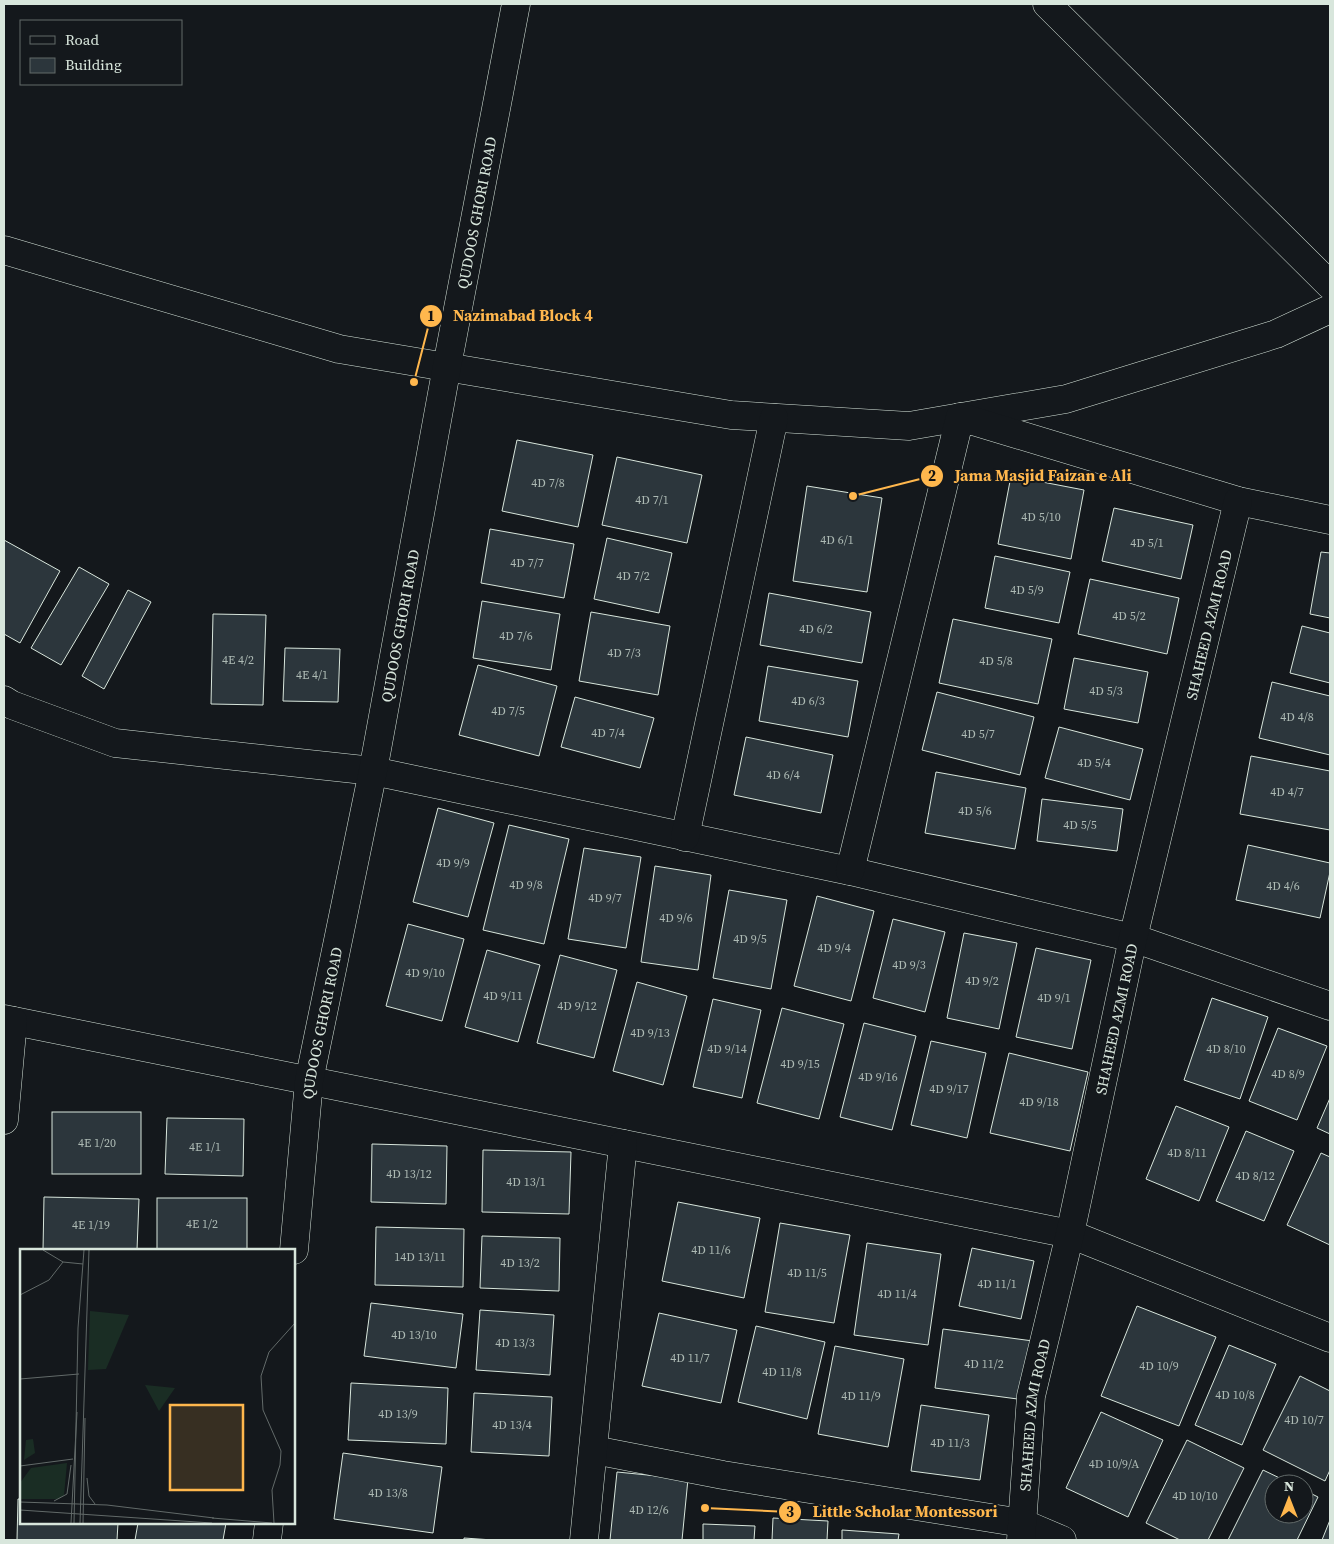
<svg xmlns="http://www.w3.org/2000/svg" width="1334" height="1544" font-family="'Source Serif 4',serif">
	<style>
		.building { fill: #2c363c; stroke: #d8e6dc }
		.lines { fill: none; stroke-linecap: round; stroke-linejoin: round }
		.minor-casing { stroke: #d8e6dc; stroke-width: 29 }
		.minor { stroke: #14181c; stroke-width: 28 }
		.labels { text-anchor: middle; dominant-baseline: central; stroke-width: 4; stroke-linejoin: round; paint-order: stroke }
		.number-label { font-size: 12px; fill: #adbab4 }
		.street-label { font-size: 15px; fill: #d8e6dc; stroke: #14181c }
		.inset-road { fill: none; stroke: #626a69; stroke-width: 1 }
		.view { fill: #ffb74d; fill-opacity: 0.15; stroke: #ffb74d; stroke-width: 2.5 }
		.inset-edge { fill: none; stroke: #d8e6dc; stroke-width: 2.5 }
		.leader { fill: none; stroke: #ffb74d; stroke-width: 2 }
		.callout-dot { fill: #ffb74d; stroke: #14181c; stroke-width: 2 }
		.mark-label { font-size: 15px; text-anchor: middle; font-weight: bold; fill: #111 }
		.callout-label { font-size: 16px; text-anchor: middle; font-weight: bold; fill: #ffb74d; stroke: #14181c; stroke-width: 4; stroke-linejoin: round; paint-order: stroke }
	</style>
	<rect width="100%" height="100%" fill="#14181c"/>
	<g class="building">
		<path d="M 517,440 L 593,455 L 578,527 L 502,511 Z"/>
		<path d="M 617,457 L 702,475 L 687,543 L 602,525 Z"/>
		<path d="M 1011,476 L 1084,490 L 1071,559 L 998,544 Z"/>
		<path d="M 807,486 L 882,498 L 867,592 L 793,581 Z"/>
		<path d="M 1114,508 L 1193,525 L 1181,579 L 1102,561 Z"/>
		<path d="M 490,529 L 574,544 L 564,598 L 481,583 Z"/>
		<path d="M 607,538 L 672,553 L 659,613 L 594,599 Z"/>
		<path d="M 4,540 L 60,571 L 20,643 L 4,634 Z"/>
		<path d="M 1321,552 L 1330,553 L 1330,618 L 1310,614 Z"/>
		<path d="M 995,556 L 1070,572 L 1059,623 L 985,608 Z"/>
		<path d="M 79,567 L 109,584 L 61,665 L 31,648 Z"/>
		<path d="M 1090,579 L 1179,598 L 1167,654 L 1078,634 Z"/>
		<path d="M 128,590 L 151,602 L 104,689 L 82,676 Z"/>
		<path d="M 769,593 L 871,612 L 862,663 L 760,645 Z"/>
		<path d="M 482,601 L 560,614 L 551,670 L 473,658 Z"/>
		<path d="M 591,612 L 670,626 L 658,695 L 579,681 Z"/>
		<path d="M 213,614 L 266,615 L 263,705 L 211,704 Z"/>
		<path d="M 953,619 L 1052,639 L 1038,704 L 939,683 Z"/>
		<path d="M 1302,626 L 1330,633 L 1330,683 L 1290,673 Z"/>
		<path d="M 285,648 L 340,649 L 338,702 L 283,701 Z"/>
		<path d="M 1074,658 L 1148,672 L 1138,723 L 1064,709 Z"/>
		<path d="M 478,665 L 557,686 L 539,756 L 459,735 Z"/>
		<path d="M 768,666 L 858,681 L 848,737 L 759,721 Z"/>
		<path d="M 1272,682 L 1330,696 L 1330,755 L 1259,738 Z"/>
		<path d="M 937,692 L 1034,717 L 1020,775 L 922,750 Z"/>
		<path d="M 575,697 L 654,718 L 640,768 L 561,747 Z"/>
		<path d="M 1059,727 L 1143,749 L 1130,800 L 1045,778 Z"/>
		<path d="M 746,737 L 833,755 L 821,813 L 734,795 Z"/>
		<path d="M 1251,756 L 1330,771 L 1330,830 L 1240,814 Z"/>
		<path d="M 936,772 L 1026,788 L 1015,849 L 925,833 Z"/>
		<path d="M 1042,799 L 1123,809 L 1117,851 L 1037,841 Z"/>
		<path d="M 438,808 L 494,823 L 468,917 L 413,902 Z"/>
		<path d="M 509,825 L 569,839 L 544,944 L 483,930 Z"/>
		<path d="M 1248,845 L 1330,863 L 1330,872 L 1320,918 L 1236,900 Z"/>
		<path d="M 584,848 L 641,857 L 626,948 L 568,939 Z"/>
		<path d="M 655,866 L 711,875 L 698,970 L 641,962 Z"/>
		<path d="M 729,890 L 787,900 L 771,989 L 713,978 Z"/>
		<path d="M 817,896 L 874,911 L 851,1001 L 794,986 Z"/>
		<path d="M 893,919 L 945,932 L 925,1012 L 873,998 Z"/>
		<path d="M 408,924 L 464,939 L 442,1021 L 386,1006 Z"/>
		<path d="M 964,933 L 1017,943 L 999,1029 L 947,1018 Z"/>
		<path d="M 1036,948 L 1091,960 L 1072,1049 L 1016,1037 Z"/>
		<path d="M 487,950 L 540,965 L 518,1042 L 465,1027 Z"/>
		<path d="M 560,955 L 617,970 L 594,1058 L 537,1043 Z"/>
		<path d="M 637,982 L 687,996 L 663,1085 L 613,1071 Z"/>
		<path d="M 1212,998 L 1268,1017 L 1240,1099 L 1184,1080 Z"/>
		<path d="M 713,999 L 761,1010 L 742,1098 L 693,1087 Z"/>
		<path d="M 782,1008 L 844,1024 L 819,1119 L 757,1103 Z"/>
		<path d="M 864,1023 L 916,1036 L 892,1130 L 840,1117 Z"/>
		<path d="M 1278,1028 L 1327,1046 L 1297,1120 L 1249,1101 Z"/>
		<path d="M 931,1041 L 986,1053 L 967,1138 L 911,1125 Z"/>
		<path d="M 1009,1053 L 1088,1072 L 1070,1151 L 990,1133 Z"/>
		<path d="M 1330,1098 L 1330,1134 L 1317,1128 Z"/>
		<path d="M 1176,1106 L 1229,1127 L 1199,1201 L 1146,1179 Z"/>
		<rect x="52" y="1112" width="89" height="62"/>
		<path d="M 167,1118 L 244,1119 L 243,1176 L 165,1174 Z"/>
		<path d="M 1246,1131 L 1294,1151 L 1264,1221 L 1216,1201 Z"/>
		<path d="M 372,1144 L 447,1146 L 446,1204 L 371,1202 Z"/>
		<path d="M 483,1150 L 571,1152 L 569,1214 L 482,1212 Z"/>
		<path d="M 1321,1153 L 1330,1157 L 1330,1245 L 1287,1225 Z"/>
		<path d="M 44,1197 L 139,1199 L 137,1250 L 43,1250 Z"/>
		<rect x="157" y="1198" width="90" height="52"/>
		<path d="M 678,1202 L 760,1218 L 744,1298 L 662,1281 Z"/>
		<path d="M 780,1223 L 850,1235 L 834,1323 L 765,1312 Z"/>
		<path d="M 376,1227 L 464,1229 L 463,1287 L 375,1285 Z"/>
		<path d="M 482,1236 L 560,1238 L 559,1291 L 480,1288 Z"/>
		<path d="M 867,1243 L 941,1254 L 928,1345 L 854,1335 Z"/>
		<path d="M 972,1248 L 1034,1261 L 1021,1319 L 959,1306 Z"/>
		<path d="M 371,1303 L 463,1314 L 456,1368 L 364,1356 Z"/>
		<path d="M 1137,1306 L 1216,1337 L 1179,1426 L 1101,1396 Z"/>
		<path d="M 480,1310 L 554,1315 L 550,1375 L 476,1370 Z"/>
		<path d="M 659,1313 L 737,1330 L 721,1403 L 642,1386 Z"/>
		<path d="M 756,1326 L 825,1342 L 807,1419 L 738,1402 Z"/>
		<path d="M 943,1329 L 1033,1341 L 1025,1400 L 935,1388 Z"/>
		<path d="M 1229,1345 L 1276,1364 L 1242,1445 L 1195,1425 Z"/>
		<path d="M 835,1346 L 904,1359 L 888,1447 L 818,1434 Z"/>
		<path d="M 1300,1376 L 1330,1391 L 1330,1470 L 1325,1481 L 1263,1450 Z"/>
		<path d="M 351,1383 L 448,1388 L 446,1444 L 348,1440 Z"/>
		<path d="M 474,1393 L 552,1397 L 549,1456 L 471,1452 Z"/>
		<path d="M 921,1405 L 989,1415 L 980,1480 L 911,1471 Z"/>
		<path d="M 1101,1412 L 1163,1440 L 1128,1517 L 1066,1488 Z"/>
		<path d="M 1187,1440 L 1244,1468 L 1208,1540 L 1180,1540 L 1146,1523 Z"/>
		<path d="M 343,1453 L 442,1467 L 433,1533 L 334,1519 Z"/>
		<path d="M 1263,1470 L 1292,1484 L 1274,1484 L 1274,1514 L 1304,1514 L 1304,1490 L 1318,1497 L 1297,1540 L 1228,1540 Z"/>
		<path d="M 617,1472 L 688,1479 L 682,1540 L 610,1540 Z"/>
		<path d="M 18,1499 L 21,1499 L 21,1523 L 118,1523 L 117,1540 L 17,1540 Z"/>
		<path d="M 773,1518 L 828,1521 L 827,1540 L 772,1540 Z"/>
		<path d="M 1330,1520 L 1330,1540 L 1322,1540 Z"/>
		<path d="M 138,1523 L 226,1523 L 223,1540 L 135,1540 Z"/>
		<path d="M 703,1524 L 755,1526 L 754,1540 L 703,1540 Z"/>
		<path d="M 842,1530 L 899,1534 L 898,1540 L 842,1540 Z"/>
		<path d="M 464,1538 L 493,1540 L 464,1540 Z"/>
	</g>
	<g class="lines">
		<g class="minor-casing">
			<g id="minor">
				<path d="M 1047,4 L 1330,285"/>
				<path d="M 4,250 L 339,349 L 731,415 L 909,426 L 1066,399 L 1276,334 L 1330,309"/>
				<path d="M 4,700 L 12,705 L 115,743 L 373,771 L 850,871 L 1133,938 L 1330,1006"/>
				<path d="M 685,837 L 774,418"/>
				<path d="M 850,871 L 960,417 L 1238,501 L 1330,520"/>
				<path d="M 4,1019 L 1070,1234 L 1330,1338"/>
				<path d="M 4,1120 L 13,1021"/>
				<path id="s1" d="M 294,1250 L 309,1081 L 373,771 L 447,366 L 516,4"/>
				<path d="M 594,1450 L 723,1475 L 1022,1523 L 1062,1540"/>
				<path d="M 267,1540 L 269,1523"/>
				<path d="M 584,1540 L 623,1144"/>
				<path id="s2" d="M 1021,1540 L 1031,1396 L 1070,1234 L 1133,938 L 1238,501"/>
			</g>
		</g>
		<use href="#minor" class="minor"/>
	</g>
	<g class="labels">
		<g class="number-label">
			<text x="548" y="483">4D 7/8</text>
			<text x="652" y="500">4D 7/1</text>
			<text x="1041" y="517">4D 5/10</text>
			<text x="837" y="540">4D 6/1</text>
			<text x="1147" y="543">4D 5/1</text>
			<text x="527" y="563">4D 7/7</text>
			<text x="633" y="576">4D 7/2</text>
			<text x="1027" y="590">4D 5/9</text>
			<text x="1129" y="616">4D 5/2</text>
			<text x="816" y="629">4D 6/2</text>
			<text x="516" y="636">4D 7/6</text>
			<text x="624" y="653">4D 7/3</text>
			<text x="238" y="660">4E 4/2</text>
			<text x="996" y="661">4D 5/8</text>
			<text x="312" y="675">4E 4/1</text>
			<text x="1106" y="691">4D 5/3</text>
			<text x="808" y="701">4D 6/3</text>
			<text x="508" y="711">4D 7/5</text>
			<text x="1297" y="717">4D 4/8</text>
			<text x="608" y="733">4D 7/4</text>
			<text x="978" y="734">4D 5/7</text>
			<text x="1094" y="763">4D 5/4</text>
			<text x="783" y="775">4D 6/4</text>
			<text x="1287" y="792">4D 4/7</text>
			<text x="975" y="811">4D 5/6</text>
			<text x="1080" y="825">4D 5/5</text>
			<text x="453" y="863">4D 9/9</text>
			<text x="526" y="885">4D 9/8</text>
			<text x="1283" y="886">4D 4/6</text>
			<text x="605" y="898">4D 9/7</text>
			<text x="676" y="918">4D 9/6</text>
			<text x="750" y="939">4D 9/5</text>
			<text x="834" y="948">4D 9/4</text>
			<text x="909" y="965">4D 9/3</text>
			<text x="425" y="973">4D 9/10</text>
			<text x="982" y="981">4D 9/2</text>
			<text x="503" y="996">4D 9/11</text>
			<text x="1054" y="998">4D 9/1</text>
			<text x="577" y="1006">4D 9/12</text>
			<text x="650" y="1033">4D 9/13</text>
			<text x="727" y="1049">4D 9/14</text>
			<text x="1226" y="1049">4D 8/10</text>
			<text x="800" y="1064">4D 9/15</text>
			<text x="1288" y="1074">4D 8/9</text>
			<text x="878" y="1077">4D 9/16</text>
			<text x="949" y="1089">4D 9/17</text>
			<text x="1039" y="1102">4D 9/18</text>
			<text x="97" y="1143">4E 1/20</text>
			<text x="205" y="1147">4E 1/1</text>
			<text x="1187" y="1153">4D 8/11</text>
			<text x="409" y="1174">4D 13/12</text>
			<text x="1255" y="1176">4D 8/12</text>
			<text x="526" y="1182">4D 13/1</text>
			<text x="202" y="1224">4E 1/2</text>
			<text x="91" y="1225">4E 1/19</text>
			<text x="711" y="1250">4D 11/6</text>
			<text x="420" y="1257">14D 13/11</text>
			<text x="520" y="1263">4D 13/2</text>
			<text x="807" y="1273">4D 11/5</text>
			<text x="997" y="1284">4D 11/1</text>
			<text x="897" y="1294">4D 11/4</text>
			<text x="414" y="1335">4D 13/10</text>
			<text x="515" y="1343">4D 13/3</text>
			<text x="690" y="1358">4D 11/7</text>
			<text x="984" y="1364">4D 11/2</text>
			<text x="1159" y="1366">4D 10/9</text>
			<text x="782" y="1372">4D 11/8</text>
			<text x="1235" y="1395">4D 10/8</text>
			<text x="861" y="1396">4D 11/9</text>
			<text x="398" y="1414">4D 13/9</text>
			<text x="1304" y="1420">4D 10/7</text>
			<text x="512" y="1425">4D 13/4</text>
			<text x="950" y="1443">4D 11/3</text>
			<text x="1114" y="1464">4D 10/9/A</text>
			<text x="388" y="1493">4D 13/8</text>
			<text x="1195" y="1496">4D 10/10</text>
			<text x="649" y="1510">4D 12/6</text>
		</g>
		<g class="street-label">
			<text stroke="none"><textPath href="#s1" startOffset="1054">QUDOOS GHORI ROAD</textPath></text>
			<text stroke="none"><textPath href="#s2" startOffset="936">SHAHEED AZMI ROAD</textPath></text>
			<text stroke="none"><textPath href="#s1" startOffset="634">QUDOOS GHORI ROAD</textPath></text>
			<text stroke="none"><textPath href="#s2" startOffset="531">SHAHEED AZMI ROAD</textPath></text>
			<text stroke="none"><textPath href="#s1" startOffset="229">QUDOOS GHORI ROAD</textPath></text>
			<text stroke="none"><textPath href="#s2" startOffset="126">SHAHEED AZMI ROAD</textPath></text>
		</g>
	</g>
	<g transform="translate(20 1249)">
		<rect width="275" height="275" fill="#14181c"/>
		<path d="M 13,190 L 15,204 L 4,211 L 6,191 Z" fill="#1a2d24"/>
		<path d="M 70,62 L 109,66 L 86,120 L 68,121 ZM 125,136 L 155,139 L 139,162 ZM 47,214 L 44,246 L 39,250 L 0,250 L 0,234 L 11,219 Z" fill="#1a2d24"/>
		<path class="inset-road" d="M 23,1 L 43,13 L 63,15M 0,46 L 29,31 L 43,13M 0,130 L 59,125M 0,217 L 53,210M 67,229 L 69,247 L 75,255M 34,252 L 47,245 L 51,216M 0,253 L 87,256 L 194,269M 0,261 L 192,274M 192,269 L 252,274M 51,274 L 57,163M 54,274 L 58,79 L 64,1M 60,274 L 69,1M 63,274 L 65,169M 254,274 L 252,241 L 260,216 L 261,202 L 243,161 L 241,127 L 249,103 L 275,74"/>
		<path class="view" d="M 150,156 L 223,156 L 223,241 L 150,241 Z"/>
		<rect width="275" height="275" class="inset-edge"/>
	</g>
	<path class="leader" d="M414 382L431 316M853 496L932 476M705 1508L790 1512"/>
	<g class="callout-dot">
		<circle cx="414" cy="382" r="5"/>
		<circle cx="853" cy="496" r="5"/>
		<circle cx="705" cy="1508" r="5"/>
		<circle cx="431" cy="316" r="12"/>
		<circle cx="932" cy="476" r="12"/>
		<circle cx="790" cy="1512" r="12"/>
	</g>
	<g class="mark-label">
		<text x="431" y="321">1</text>
		<text x="932" y="481">2</text>
		<text x="790" y="1517">3</text>
	</g>
	<g class="callout-label">
		<text x="523" y="321">Nazimabad Block 4</text>
		<text x="1043" y="481">Jama Masjid Faizan e Ali</text>
		<text x="905" y="1517">Little Scholar Montessori</text>
	</g>
	<rect width="1334" height="1544" fill="none" stroke="#d8e6dc" stroke-width="10"/>
	<rect x="20" y="20" width="162" height="65" fill="#14181c" stroke="#626a69"/>
	<rect x="30" y="36" width="25" height="8" fill="#14181c" stroke="#626a69"/>
	<text x="65" y="45" font-size="15" fill="#d8e6dc">Road</text>
	<rect x="30" y="58" width="25" height="15" fill="#2c363c" stroke="#626a69"/>
	<text x="65" y="70" font-size="15" fill="#d8e6dc">Building</text>
	<g transform="translate(1289 1499)"><circle r="24" fill="#14181c" stroke="#626a69"/>
	<path d="M0-4L9 19L0 12L-9 19Z" fill="#ffb74d"/>
	<text y="-8" font-size="14" font-weight="bold" text-anchor="middle" fill="#d8e6dc">N</text>
	</g>
</svg>
